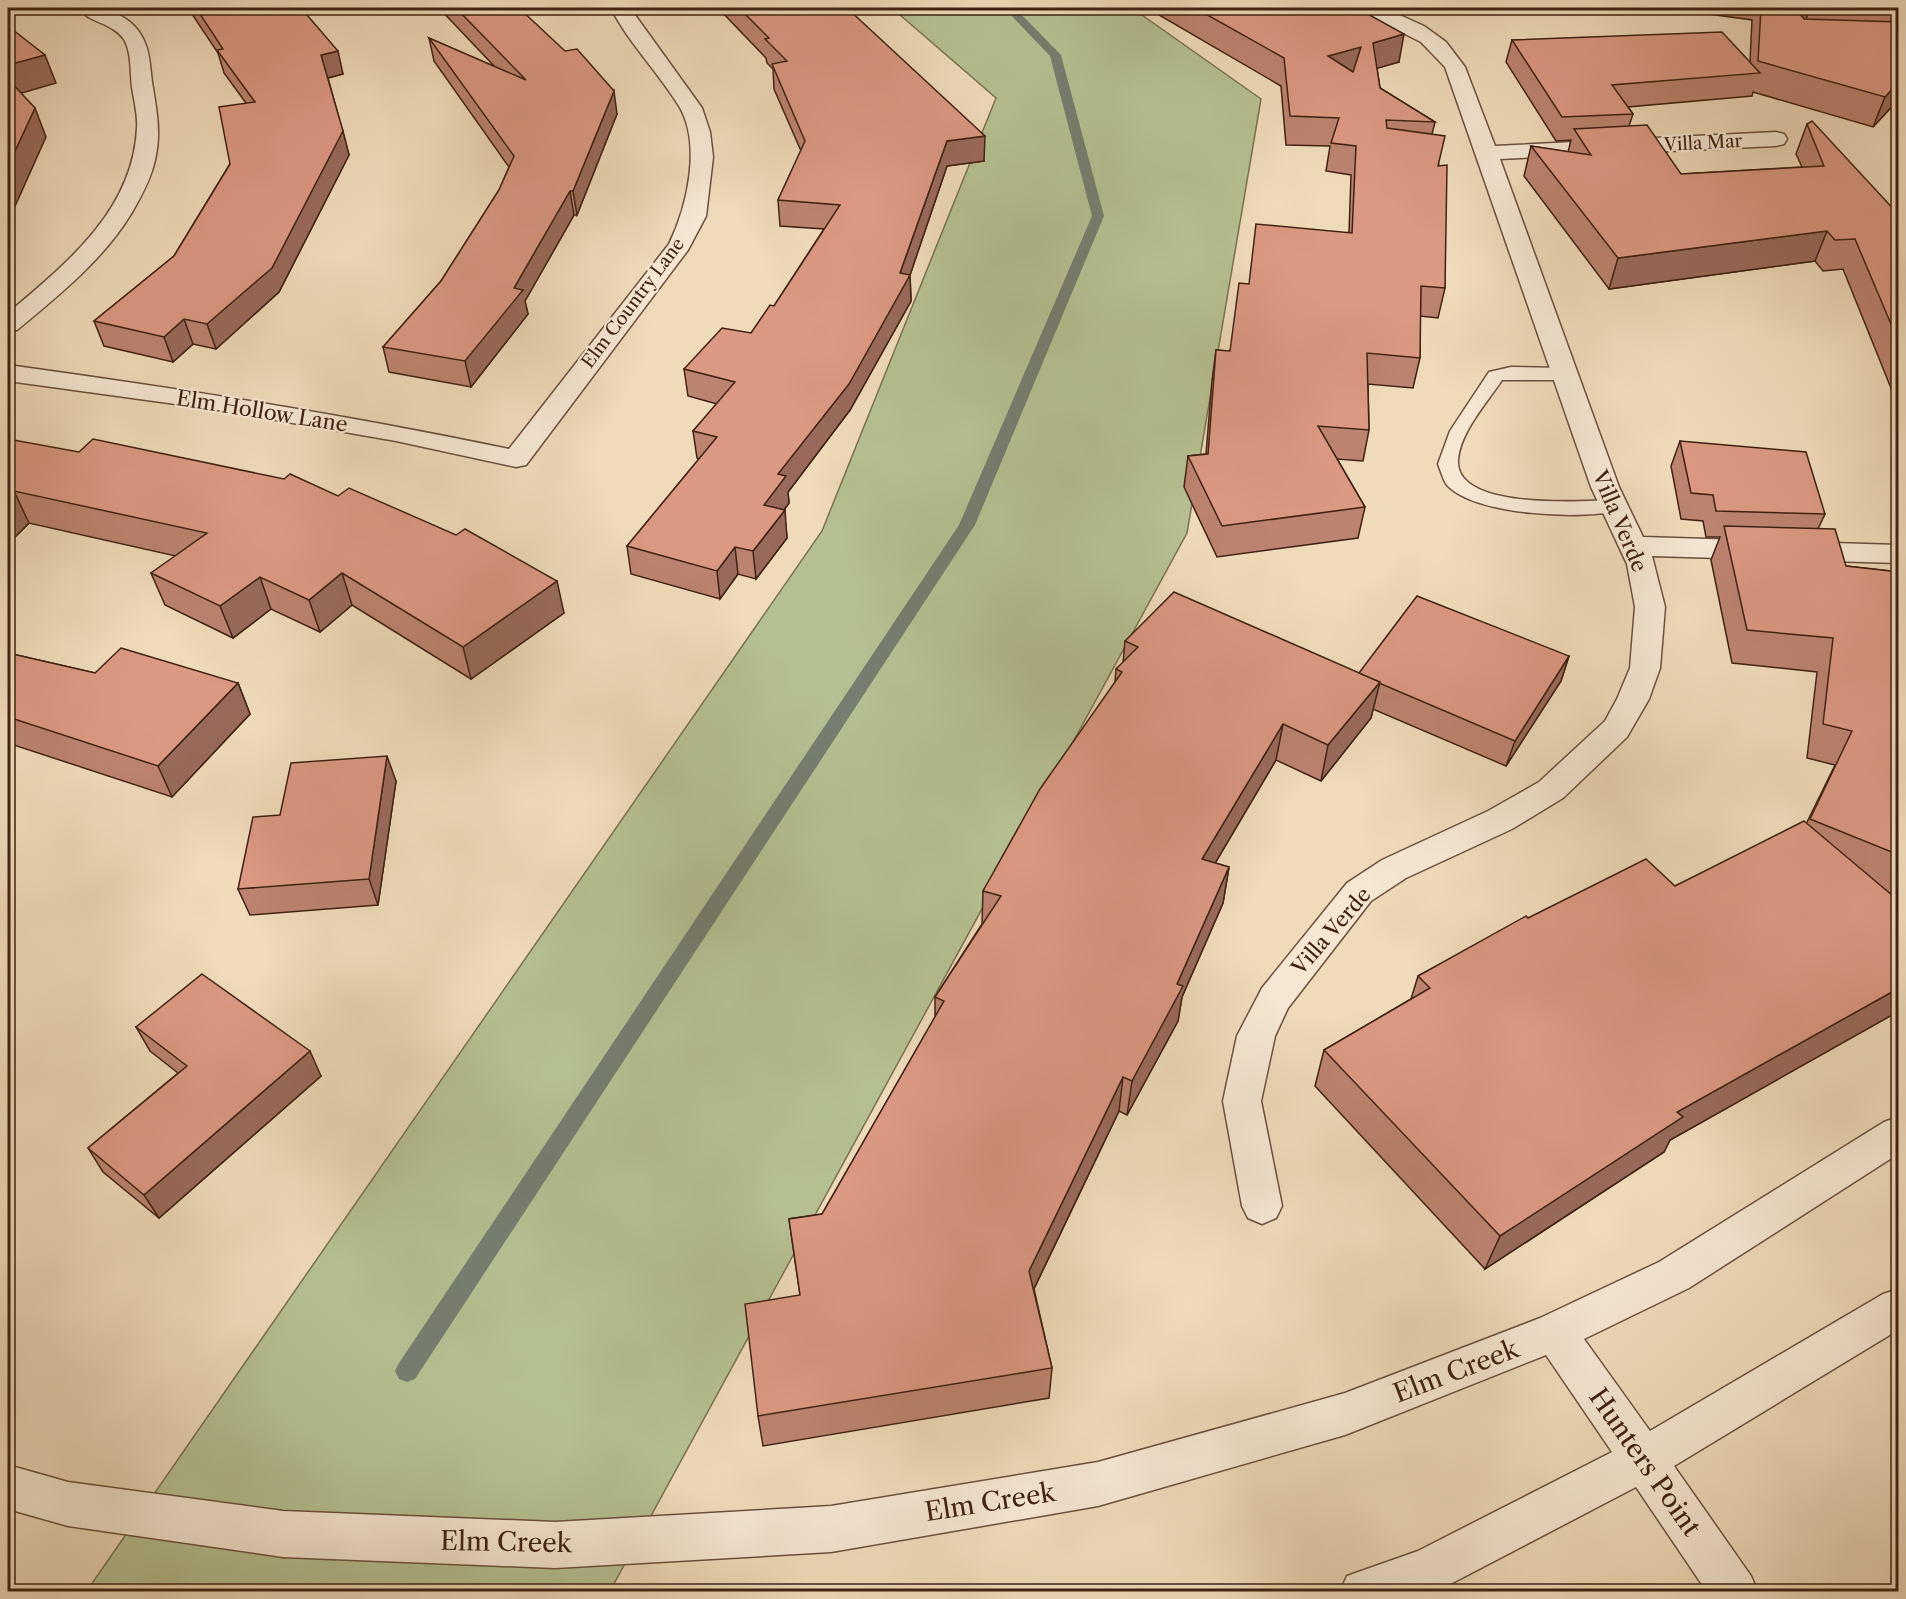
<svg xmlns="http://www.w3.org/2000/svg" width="1906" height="1599" font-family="'Libre Caslon Text',serif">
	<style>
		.green { fill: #b5c092; stroke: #7a7152; stroke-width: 1.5 }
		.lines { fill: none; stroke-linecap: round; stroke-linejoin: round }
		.stream { fill: #767e71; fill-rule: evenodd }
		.lane-casing { stroke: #6c503d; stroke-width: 3 }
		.street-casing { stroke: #6c503d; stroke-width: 3 }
		.lane { fill: #f5e7d2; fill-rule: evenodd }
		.street { fill: #f5e7d2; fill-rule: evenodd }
		.wall { fill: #bc8370; stroke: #402213; stroke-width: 1.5 }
		.shaded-wall { fill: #996a5b; stroke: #402213; stroke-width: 1.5 }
		.building { fill: #db9882; stroke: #402213; stroke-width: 1.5; fill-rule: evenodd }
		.labels { text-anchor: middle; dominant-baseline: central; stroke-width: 4.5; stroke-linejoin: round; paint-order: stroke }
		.far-street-label { font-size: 18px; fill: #402213; stroke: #f5e7d2 }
		.street-label { font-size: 21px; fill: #402213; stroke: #f5e7d2 }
		.near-street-label { font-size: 26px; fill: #402213; stroke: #f5e7d2 }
	</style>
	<rect width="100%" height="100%" fill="#efdaba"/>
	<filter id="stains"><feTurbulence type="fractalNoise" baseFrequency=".00333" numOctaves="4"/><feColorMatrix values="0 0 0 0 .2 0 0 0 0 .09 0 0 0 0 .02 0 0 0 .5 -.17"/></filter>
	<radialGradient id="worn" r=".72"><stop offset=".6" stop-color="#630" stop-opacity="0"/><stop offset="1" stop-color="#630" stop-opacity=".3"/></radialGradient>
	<path class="green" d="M 892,8 L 1132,8 L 1261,99 L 1187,533 L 610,1591 L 86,1592 L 822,531 L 996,98 Z"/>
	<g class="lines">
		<path class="stream" d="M 1004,8 L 1015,8 L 1061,55 L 1104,216 L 975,525 L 415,1379 L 407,1382 L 399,1379 L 395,1371 L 399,1363 L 959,525 L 1092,216 L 1050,56 Z"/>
		<g class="lane-casing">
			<path id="lane" d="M 1511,367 L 1563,368 L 1572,374 L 1563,380 L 1502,380 C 1487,403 1460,432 1458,460 C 1455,511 1584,501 1615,500 L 1622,502 L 1625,506 L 1622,510 C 1584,520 1475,516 1447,485 C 1443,480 1441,471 1438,464 L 1450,431 L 1489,372 Z"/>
		</g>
		<g class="street-casing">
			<g id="street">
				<path d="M 78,8 C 104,5 135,16 145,43 C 151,57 150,73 153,88 C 157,112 161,135 155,160 C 151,179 141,197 131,214 C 103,260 58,296 17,330 L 8,332 L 8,313 C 66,264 133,211 137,128 C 138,115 134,101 132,87 C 130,72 132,51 123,38 C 112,23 88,22 78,8 Z"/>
				<path d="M 611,8 L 630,8 L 702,108 L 710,132 L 713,157 L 706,216 L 688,250 L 526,465 L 516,467 L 396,441 L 212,409 L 8,381 L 8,365 C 176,388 343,414 509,449 L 669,244 C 687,207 702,144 679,106 C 658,72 628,42 611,8 Z"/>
				<path d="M 1359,8 L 1384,8 L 1424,26 L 1446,42 L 1465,67 L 1495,146 L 1776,132 L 1784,134 L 1787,139 L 1784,144 L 1776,146 L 1500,159 L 1619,487 L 1643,537 L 1898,545 L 1898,563 L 1652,556 L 1665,607 L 1660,668 L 1649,699 L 1627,737 L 1563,798 L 1512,829 L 1406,878 L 1371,901 L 1288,1008 L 1275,1036 L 1261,1101 L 1282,1206 L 1276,1218 L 1262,1224 L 1248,1218 L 1242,1206 L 1223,1101 L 1237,1036 L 1262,988 L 1347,883 L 1382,860 L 1488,811 L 1539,782 L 1605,721 L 1617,699 L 1630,668 L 1635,607 L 1627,564 L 1591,487 L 1445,67 L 1421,42 L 1361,12 Z"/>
				<path d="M 1898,1117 L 1898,1154 L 1689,1288 L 1584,1339 L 1650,1431 L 1883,1294 L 1898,1289 L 1898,1330 L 1674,1466 L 1751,1576 L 1758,1592 L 1707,1592 L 1636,1487 L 1435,1592 L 1340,1592 L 1347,1576 L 1418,1551 L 1612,1452 L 1546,1355 L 1345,1435 L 1098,1506 L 831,1552 L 555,1568 L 283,1557 L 68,1526 L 8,1509 L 8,1465 L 68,1482 L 283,1511 L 555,1522 L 831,1506 L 1098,1462 L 1345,1393 L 1540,1318 L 1659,1262 L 1884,1122 Z"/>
			</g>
		</g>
		<use href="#lane" class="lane"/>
		<use href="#street" class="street"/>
	</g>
	<g class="wall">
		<path d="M 188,8 L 301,8 L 343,74 L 328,78 L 349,155 L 279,292 L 216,349 L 193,344 L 173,362 L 104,346 L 94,321 L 174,256 L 230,164 L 246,103 L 224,73 L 218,53 Z"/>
		<path d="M 439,8 L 519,8 L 617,114 L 577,215 L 574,215 L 525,301 L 528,314 L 471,387 L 389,372 L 383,347 L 441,281 L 499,190 L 509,167 L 434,61 L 429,38 L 495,67 Z"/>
		<path d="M 718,8 L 847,8 L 984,161 L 947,166 L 910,275 L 911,301 L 850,410 L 788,492 L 789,503 L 784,510 L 787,538 L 756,579 L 738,574 L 720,599 L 631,574 L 627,546 L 699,459 L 697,458 L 693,431 L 717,404 L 688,396 L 684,369 L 751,333 L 774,306 L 824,229 L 780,226 L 778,200 L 801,151 L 774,89 L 773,69 L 767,63 L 766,58 Z"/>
		<path d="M 1154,8 L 1357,8 L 1399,62 L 1377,68 L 1380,88 L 1435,122 L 1432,134 L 1439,166 L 1445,288 L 1438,318 L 1420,316 L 1420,358 L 1413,388 L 1368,384 L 1369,430 L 1363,461 L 1337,459 L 1365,507 L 1358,538 L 1217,557 L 1184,487 L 1188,456 L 1206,454 L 1212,380 L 1216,350 L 1230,351 L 1249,284 L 1349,232 L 1351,175 L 1326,171 L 1330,146 L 1286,145 L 1281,86 L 1154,12 Z"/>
		<path d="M 1664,8 L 1899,8 L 1899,99 L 1873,127 L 1753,92 L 1752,96 L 1628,107 L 1633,114 L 1629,126 L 1681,174 L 1802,167 L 1796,154 L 1807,124 L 1899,215 L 1899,408 L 1843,269 L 1823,271 L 1815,261 L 1609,289 L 1524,176 L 1531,146 L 1568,152 L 1571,140 L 1556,141 L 1506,62 L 1512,40 L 1750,62 L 1752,20 Z"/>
		<path d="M 8,439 L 564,613 L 471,679 L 352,605 L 320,632 L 271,609 L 233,638 L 165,605 L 151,573 L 176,556 L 29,523 L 13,539 L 8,538 Z"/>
		<path d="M 1680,441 L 1825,514 L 1818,529 L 1846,566 L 1899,572 L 1899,897 L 1889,893 L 1899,901 L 1899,1011 L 1670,1140 L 1664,1152 L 1485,1269 L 1315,1086 L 1324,1050 L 1411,999 L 1418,976 L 1528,918 L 1675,886 L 1806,824 L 1835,765 L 1807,758 L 1817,672 L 1732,663 L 1711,560 L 1720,537 L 1706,537 L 1703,521 L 1681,519 L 1671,466 Z"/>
		<path d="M 1125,641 L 1359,673 L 1569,656 L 1561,681 L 1506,766 L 1373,709 L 1371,718 L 1321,781 L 1276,760 L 1215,863 L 1229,867 L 1223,903 L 1182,997 L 1178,1021 L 1127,1115 L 1119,1111 L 1034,1289 L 1052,1368 L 1049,1398 L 763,1446 L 758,1416 L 800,1295 L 789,1219 L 822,1214 L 935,1017 L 935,997 L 982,924 L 983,891 L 1115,682 L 1116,669 L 1123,663 Z"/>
		<path d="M 8,653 L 95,673 L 238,683 L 250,714 L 172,797 L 11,744 L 8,747 Z"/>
		<path d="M 396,781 L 378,905 L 250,915 L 238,889 L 280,815 Z"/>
		<path d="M 136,1027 L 321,1076 L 159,1218 L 103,1172 L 88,1148 L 178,1073 L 150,1051 Z"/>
	</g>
	<g class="shaded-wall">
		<path d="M 1803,8 L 1810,8 L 1801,34 L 1799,13 Z"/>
		<path d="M 1404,34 L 1399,62 L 1368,71 L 1373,43 Z"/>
		<path d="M 1361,47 L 1356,74 L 1328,56 Z"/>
		<path d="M 338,51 L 343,74 L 327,78 L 321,55 Z"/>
		<path d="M 45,55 L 56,83 L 8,97 L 8,65 Z"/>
		<path d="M 1899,82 L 1899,99 L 1873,127 L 1885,97 Z"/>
		<path d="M 614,91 L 617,114 L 577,215 L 573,191 Z"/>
		<path d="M 35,108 L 46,137 L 8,222 L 8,166 Z"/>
		<path d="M 343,131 L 349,155 L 279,292 L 216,349 L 207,324 Z"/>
		<path d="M 985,136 L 984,161 L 947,166 L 909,278 L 910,275 L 911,301 L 850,410 L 788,492 L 789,503 L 767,532 L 764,505 L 778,474 L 900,273 L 947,141 Z"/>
		<path d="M 570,191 L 574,215 L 525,301 L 528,314 L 471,387 L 465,361 L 514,288 Z"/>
		<path d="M 1827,231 L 1815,261 L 1609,289 L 1618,258 Z"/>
		<path d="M 184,319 L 193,344 L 173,362 L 164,337 Z"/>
		<path d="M 14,491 L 29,523 L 13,539 L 8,528 L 8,498 Z"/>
		<path d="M 785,510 L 787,538 L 756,579 L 753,551 Z"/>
		<path d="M 735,547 L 738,574 L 720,599 L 717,571 Z"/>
		<path d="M 342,573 L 352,605 L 320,632 L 309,600 Z"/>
		<path d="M 260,577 L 271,609 L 233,638 L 220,606 Z"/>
		<path d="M 557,581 L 564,613 L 471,679 L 463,647 Z"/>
		<path d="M 1569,656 L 1561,681 L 1506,766 L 1515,741 Z"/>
		<path d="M 1380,682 L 1371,718 L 1321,781 L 1328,745 Z"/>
		<path d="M 238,683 L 250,714 L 172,797 L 158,766 Z"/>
		<path d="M 1283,724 L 1276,760 L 1197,894 L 1202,859 Z"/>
		<path d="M 8,737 L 11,744 L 8,747 Z"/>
		<path d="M 387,756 L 396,781 L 378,905 L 369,879 Z"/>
		<path d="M 1229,867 L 1223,903 L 1182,997 L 1178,1021 L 1127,1115 L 1132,1081 L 1177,984 Z"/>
		<path d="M 1899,988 L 1899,1011 L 1670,1140 L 1664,1152 L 1485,1269 L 1500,1236 L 1677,1112 Z"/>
		<path d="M 310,1051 L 321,1076 L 159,1218 L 144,1195 Z"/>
		<path d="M 1123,1077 L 1119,1111 L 1027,1303 L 1029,1271 Z"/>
	</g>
	<g class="building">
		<path d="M 196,8 L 301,8 L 338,51 L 321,55 L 343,131 L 272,268 L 207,324 L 184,319 L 164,337 L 94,321 L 174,256 L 230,164 L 219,107 L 255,102 L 217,50 L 223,49 Z"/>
		<path d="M 456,8 L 519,8 L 565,51 L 577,49 L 614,91 L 573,191 L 570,191 L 514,288 L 523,290 L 465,361 L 383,347 L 441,281 L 499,190 L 514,156 L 429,38 L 526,80 Z"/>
		<path d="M 739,8 L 847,8 L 985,136 L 947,141 L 900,273 L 910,275 L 849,384 L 778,474 L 786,476 L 764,505 L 785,510 L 753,551 L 735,547 L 717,571 L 627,546 L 717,437 L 693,431 L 735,382 L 684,369 L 722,328 L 751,333 L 770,305 L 774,306 L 840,205 L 778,200 L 805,141 L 772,64 L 787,61 L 765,39 L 769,38 Z"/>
		<path d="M 1195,8 L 1357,8 L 1404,34 L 1373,43 L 1380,88 L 1435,122 L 1386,120 L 1387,128 L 1445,136 L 1438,166 L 1447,165 L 1445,288 L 1421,286 L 1420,358 L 1367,353 L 1369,430 L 1318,426 L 1365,507 L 1222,526 L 1188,456 L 1208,454 L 1216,350 L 1230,351 L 1239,283 L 1249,284 L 1256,224 L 1352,233 L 1356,146 L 1331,143 L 1339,118 L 1290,116 L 1284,58 ZM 1361,47 L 1353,72 L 1328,56 Z"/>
		<path d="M 1761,8 L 1803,8 L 1799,13 L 1804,19 L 1899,22 L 1899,82 L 1885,97 L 1758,61 Z"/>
		<path d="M 8,26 L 45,55 L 8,65 Z"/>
		<path d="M 1722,32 L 1760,73 L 1612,85 L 1633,114 L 1562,117 L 1512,40 Z"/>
		<path d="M 8,79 L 35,108 L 8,166 Z"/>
		<path d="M 1812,121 L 1899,215 L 1899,343 L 1855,239 L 1835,240 L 1827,231 L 1618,258 L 1531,146 L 1591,155 L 1574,129 L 1647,125 L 1681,174 L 1824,166 L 1807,124 Z"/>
		<path d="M 8,439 L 79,452 L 93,439 L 284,479 L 290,474 L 338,496 L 349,488 L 456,535 L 465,529 L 557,581 L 463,647 L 342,573 L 309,600 L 260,577 L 220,606 L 151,573 L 207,533 L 14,491 L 8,498 Z"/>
		<path d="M 1680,441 L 1806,452 L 1825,514 L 1716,511 L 1713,495 L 1691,493 Z"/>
		<path d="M 1724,526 L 1835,529 L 1846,566 L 1899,572 L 1899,855 L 1810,819 L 1852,731 L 1823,724 L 1833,638 L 1747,630 Z"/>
		<path d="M 1174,592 L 1380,682 L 1328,745 L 1283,724 L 1202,859 L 1229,867 L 1177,984 L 1183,986 L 1132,1081 L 1123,1077 L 1029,1271 L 1052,1368 L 758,1416 L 745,1304 L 800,1295 L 789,1219 L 822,1214 L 944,1001 L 935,997 L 1001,896 L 983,891 L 1040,789 L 1122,672 L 1116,669 L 1138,647 L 1125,641 Z"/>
		<path d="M 1417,596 L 1569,656 L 1515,741 L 1379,683 L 1380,682 L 1359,673 Z"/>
		<path d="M 121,648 L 238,683 L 158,766 L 8,717 L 8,653 L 95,673 Z"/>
		<path d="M 387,756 L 369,879 L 238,889 L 253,817 L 280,815 L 291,763 Z"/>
		<path d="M 1804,821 L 1899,901 L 1899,988 L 1677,1112 L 1683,1117 L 1500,1236 L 1324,1050 L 1430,988 L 1418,976 L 1526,916 L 1528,918 L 1646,859 L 1675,886 Z"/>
		<path d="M 202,974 L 310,1051 L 144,1195 L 88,1148 L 187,1066 L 136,1027 Z"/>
	</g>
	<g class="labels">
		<g class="far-street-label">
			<text transform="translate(1703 143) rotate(-3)">Villa Mar</text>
			<text transform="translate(633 303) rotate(-53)">Elm Country Lane</text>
		</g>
		<g class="street-label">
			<text transform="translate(262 411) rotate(9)">Elm Hollow Lane</text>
			<text transform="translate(1620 521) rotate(67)">Villa Verde</text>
			<text transform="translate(1331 931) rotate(-49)">Villa Verde</text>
		</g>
		<g class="near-street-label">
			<text transform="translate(1456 1371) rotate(-21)">Elm Creek</text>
			<text transform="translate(1645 1462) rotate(55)">Hunters Point</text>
			<text transform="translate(990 1502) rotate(-9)">Elm Creek</text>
			<text transform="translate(506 1542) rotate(1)">Elm Creek</text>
		</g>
	</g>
	<rect width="1906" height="1599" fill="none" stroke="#efdaba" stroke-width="30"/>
	<rect x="9" y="9" width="1888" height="1581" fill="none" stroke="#402213" stroke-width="3"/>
	<rect x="15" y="15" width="1876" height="1569" fill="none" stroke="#402213" stroke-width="1.5"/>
	<rect width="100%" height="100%" filter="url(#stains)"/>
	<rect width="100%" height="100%" fill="url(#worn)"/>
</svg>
